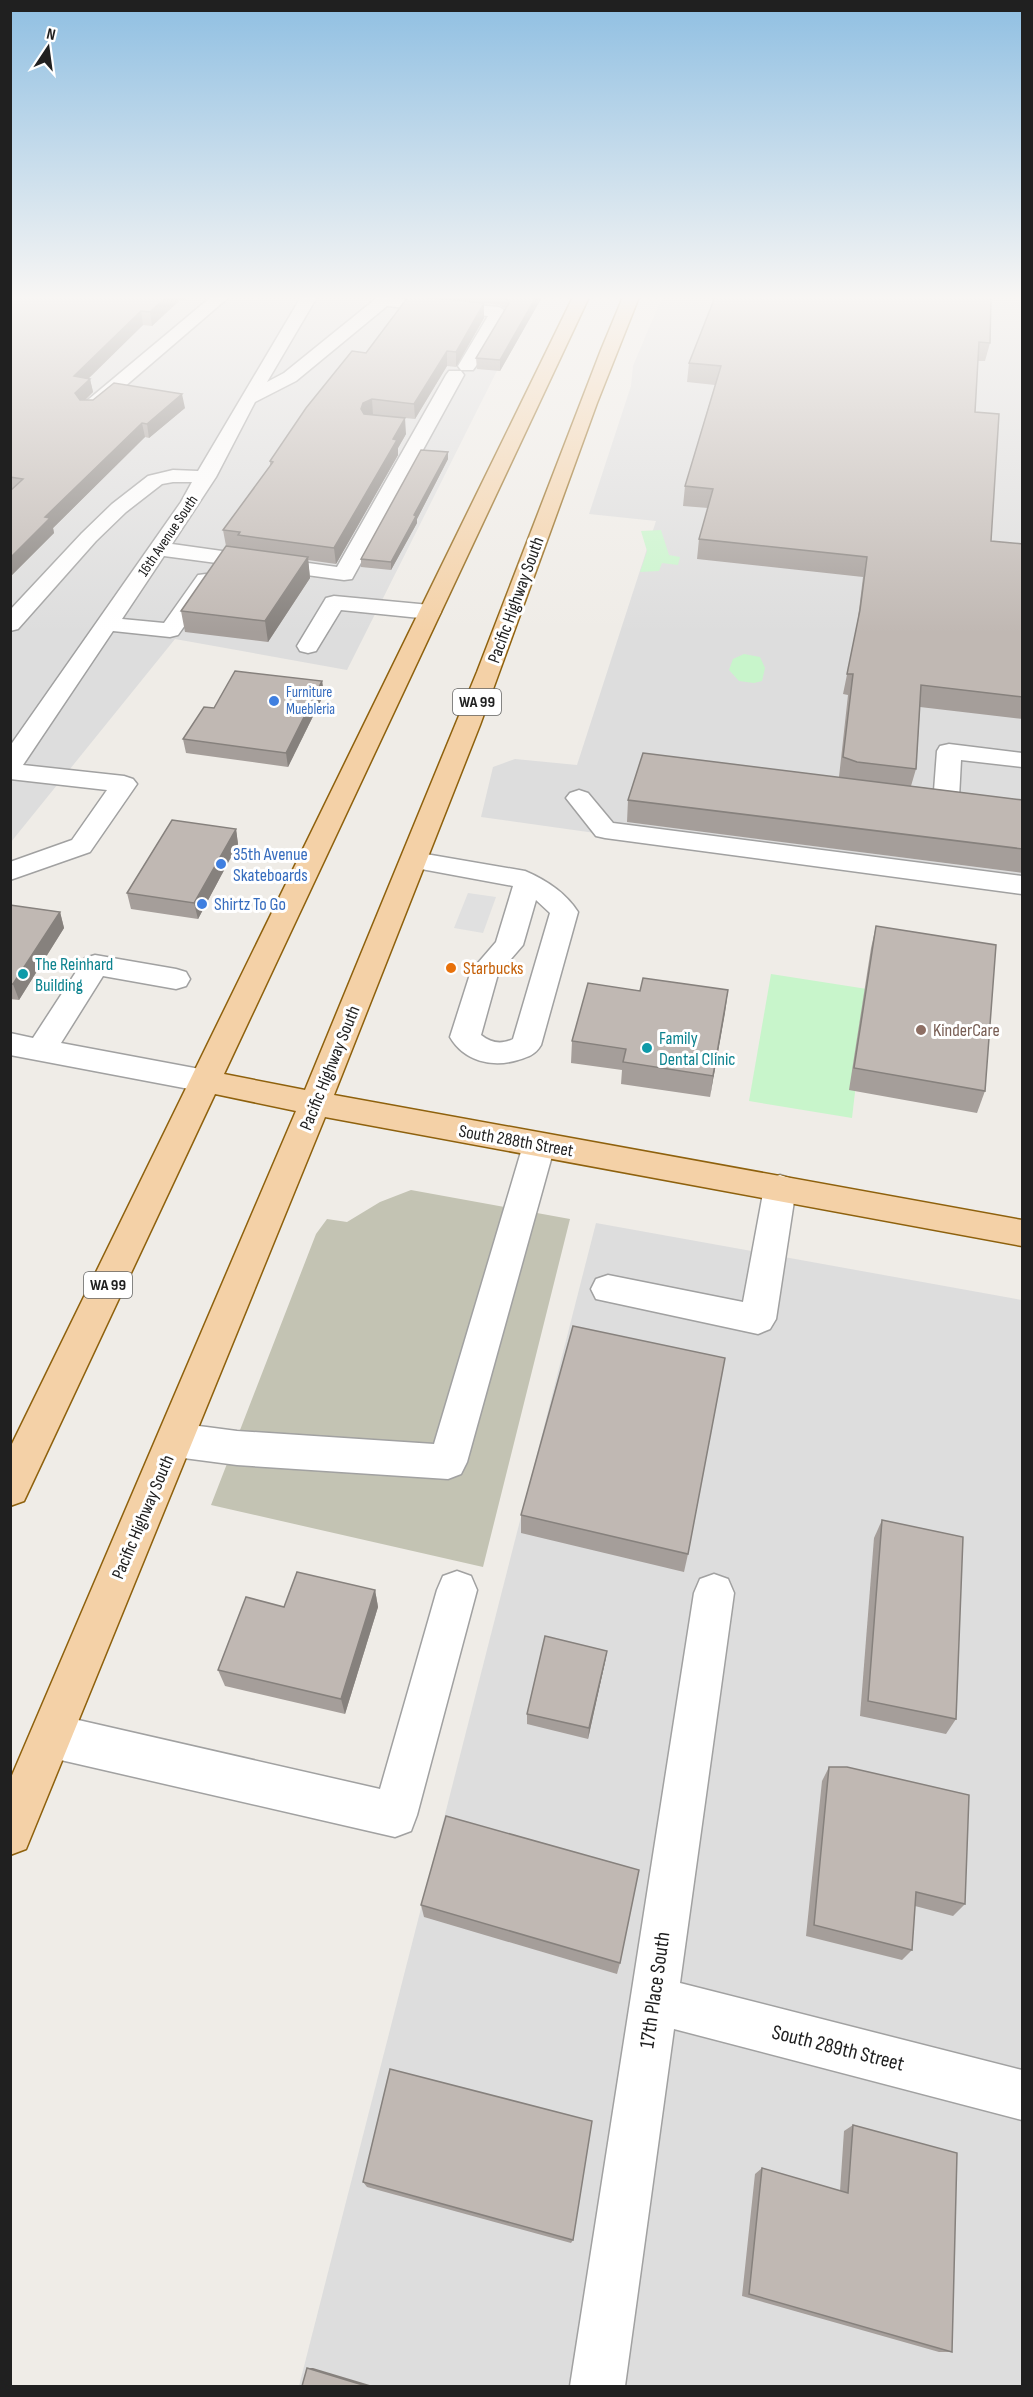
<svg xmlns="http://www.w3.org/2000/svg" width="1033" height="2397" font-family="'Sofia Sans Condensed',sans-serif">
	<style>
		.residential { fill: #ddd }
		.construction { fill: #c3c3b3 }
		.park { fill: #c8f5cb }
		.parking { fill: #e0e0e0 }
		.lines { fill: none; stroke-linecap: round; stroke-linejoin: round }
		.minor-casing { stroke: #a1a1a1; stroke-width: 3 }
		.major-casing { stroke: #8e610d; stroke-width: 3 }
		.minor { fill: #fff; fill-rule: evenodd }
		.major { fill: #f4d1a7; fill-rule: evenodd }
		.wall { fill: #a59e9a }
		.shaded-wall { fill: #86817d }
		.building { fill: #c0b8b3; stroke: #86817d; stroke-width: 1.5 }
		.shop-dot { fill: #3f7fe0; stroke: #fff; stroke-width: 2 }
		.food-dot { fill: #e8710a; stroke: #fff; stroke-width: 2 }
		.culture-dot { fill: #0f9aa8; stroke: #fff; stroke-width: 2 }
		.education-dot { fill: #8d6e63; stroke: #fff; stroke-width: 2 }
		.labels { text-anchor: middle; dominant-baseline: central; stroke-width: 6; stroke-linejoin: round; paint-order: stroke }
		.far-street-label { font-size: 15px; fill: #202020; stroke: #fff }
		.far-shop-label { font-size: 15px; fill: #366cbe; stroke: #fff; text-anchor: start }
		.shield { fill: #fff; stroke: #636363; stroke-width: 1.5 }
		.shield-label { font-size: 16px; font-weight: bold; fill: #202020 }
		.street-label { font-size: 18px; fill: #202020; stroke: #fff }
		.shop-label { font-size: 18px; fill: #366cbe; stroke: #fff; text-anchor: start }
		.culture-label { font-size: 18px; fill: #0d838f; stroke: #fff; text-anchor: start }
		.food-label { font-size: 18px; fill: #c56008; stroke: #fff; text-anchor: start }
		.education-label { font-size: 18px; fill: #785e54; stroke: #fff; text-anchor: start }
		.near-street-label { font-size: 21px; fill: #202020; stroke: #fff }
	</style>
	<rect width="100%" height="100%" fill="#efece7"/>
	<g class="residential">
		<path d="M 11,297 L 534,297 L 347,670 L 175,639 L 11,842 Z"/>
		<path d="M 662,297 L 1022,297 L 1022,893 L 481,817 L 493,767 L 515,759 L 577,765 L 656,521 L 589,514 L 631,386 L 633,366 Z"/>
		<path d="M 596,1223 L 1022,1300 L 1022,2386 L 299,2386 Z"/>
	</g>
	<path class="construction" d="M 411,1190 L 570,1219 L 483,1567 L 211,1505 L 316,1234 L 327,1219 L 347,1222 L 380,1202 Z"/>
	<g class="park">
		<path d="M 661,530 L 669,555 L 680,557 L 678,565 L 662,563 L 659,571 L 640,572 L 647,551 L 641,531 Z"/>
		<path d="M 744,654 L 760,657 L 765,668 L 762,681 L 754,683 L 739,681 L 729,670 L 733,659 Z"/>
		<path d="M 771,974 L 867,989 L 852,1118 L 749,1101 Z"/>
	</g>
	<path class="parking" d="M 468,893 L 496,897 L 483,933 L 454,928 Z"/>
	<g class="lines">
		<g class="minor-casing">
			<g id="minor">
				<path d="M 211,297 L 229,297 L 95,412 L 83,412 L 80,408 L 83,404 Z"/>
				<path d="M 301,297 L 317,297 L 267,382 L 284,373 L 378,297 L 499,307 L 507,312 L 476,366 L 473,370 L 461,370 L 458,366 L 488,316 L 387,306 L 296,381 L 255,402 L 216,477 L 172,544 L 337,567 L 446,375 L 449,371 L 461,371 L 464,375 L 352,579 L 344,580 L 164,556 L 122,619 L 164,623 L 198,575 L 206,574 L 214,575 L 217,580 L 178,635 L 170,637 L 113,631 L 23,765 L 124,776 L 133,779 L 137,784 L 90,852 L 10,880 L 10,862 L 72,840 L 107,790 L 10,779 L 10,746 L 181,502 L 192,482 L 173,482 L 162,484 L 126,512 L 96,541 L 18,629 L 10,631 L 10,610 L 82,533 L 112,504 L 148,476 L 173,470 L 198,471 Z"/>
				<path d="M 334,596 L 430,605 L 438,607 L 441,612 L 438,617 L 430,619 L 341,610 L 316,651 L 308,653 L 300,651 L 297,646 L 323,603 L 326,598 Z"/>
				<path d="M 949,744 L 1022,753 L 1022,767 L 961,760 L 959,798 L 1022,805 L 1022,821 L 937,809 L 933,804 L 937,751 L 940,746 Z"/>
				<path d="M 579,790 L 588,793 L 613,823 L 1022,876 L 1022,894 L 605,838 L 596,836 L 566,798 L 570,793 Z"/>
				<path d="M 414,852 L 525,871 C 546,880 565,892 578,912 L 541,1045 C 535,1055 528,1057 518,1060 C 492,1068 464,1061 450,1037 L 471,971 L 496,942 L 513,886 L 405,866 L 401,860 L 405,854 ZM 536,900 L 550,913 L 513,1039 C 501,1045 491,1043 481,1035 L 498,974 L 523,945 Z"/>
				<path d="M 95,955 L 176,969 L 186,972 L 190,979 L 186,986 L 176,989 L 103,976 L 61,1043 L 205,1070 L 216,1073 L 220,1081 L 216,1089 L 205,1092 L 10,1055 L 10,1033 L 33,1038 L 85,958 Z"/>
				<path d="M 539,1133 L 550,1136 L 555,1145 L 467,1462 L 461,1474 L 448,1479 L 237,1465 L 176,1457 L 163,1452 L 157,1440 L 163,1428 L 176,1423 L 237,1431 L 434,1444 L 523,1145 L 528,1136 Z"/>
				<path d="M 780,1175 L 792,1179 L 796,1188 L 776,1319 L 770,1329 L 758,1334 L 596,1299 L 591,1289 L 596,1279 L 608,1275 L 743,1302 L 764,1188 L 768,1179 Z"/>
				<path d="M 457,1571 L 471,1576 L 477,1590 L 417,1815 L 411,1831 L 395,1837 L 52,1758 L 37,1751 L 30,1736 L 37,1721 L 52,1714 L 380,1789 L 437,1590 L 443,1576 Z"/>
				<path d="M 714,1574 L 728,1579 L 734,1593 L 680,1983 L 1022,2070 L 1022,2120 L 674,2029 L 625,2386 L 570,2386 L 694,1593 L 700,1579 Z"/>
			</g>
		</g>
		<g class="major-casing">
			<path id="major" d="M 573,297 L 589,297 L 224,1074 L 305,1090 L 477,672 L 601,350 L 623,297 L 639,297 L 597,403 L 480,725 L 334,1095 L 1022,1220 L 1022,1246 L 325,1117 L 26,1849 L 10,1855 L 10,1780 L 296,1111 L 215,1094 L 24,1501 L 10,1506 L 10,1448 Z"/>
		</g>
		<use href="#minor" class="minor"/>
		<use href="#major" class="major"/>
	</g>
	<g class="wall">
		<path d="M 10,297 L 188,297 L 185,300 L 180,300 L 152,326 L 143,325 L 88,378 L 90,379 L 93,392 L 85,400 L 185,408 L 149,438 L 145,437 L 53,528 L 54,533 L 10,577 Z"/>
		<path d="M 408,297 L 542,297 L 500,371 L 477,369 L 476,358 L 506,309 L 499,305 L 484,303 L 484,318 L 456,367 L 447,366 L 415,419 L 384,416 L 406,434 L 398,448 L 398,455 L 336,564 L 308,560 L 310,578 L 268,642 L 185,632 L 181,611 L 226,546 L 223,530 L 270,466 L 270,461 L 366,353 Z"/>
		<path d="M 715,297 L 990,343 L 985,361 L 978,361 L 975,412 L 991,541 L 1023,544 L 1023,719 L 920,707 L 916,769 L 911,786 L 1023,800 L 1023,873 L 627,822 L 628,800 L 839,777 L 848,695 L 843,694 L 857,626 L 863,577 L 697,559 L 699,539 L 708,508 L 683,506 L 685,486 L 715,385 L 687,382 L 689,363 Z"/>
		<path d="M 448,452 L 448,459 L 417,519 L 417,523 L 391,570 L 361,567 L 361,559 Z"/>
		<path d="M 322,681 L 324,694 L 288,767 L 186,753 L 183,739 L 214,708 Z"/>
		<path d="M 236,829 L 238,844 L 198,919 L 131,909 L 127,893 Z"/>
		<path d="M 10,905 L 60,912 L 64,928 L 19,1000 L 10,999 Z"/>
		<path d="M 876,926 L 985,1091 L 977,1113 L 849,1090 L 871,948 Z"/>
		<path d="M 728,990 L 710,1097 L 621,1084 L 622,1070 L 571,1063 L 572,1041 L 640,991 Z"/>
		<path d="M 521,1515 L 688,1554 L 684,1572 L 521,1533 Z"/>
		<path d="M 882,1520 L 956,1719 L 946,1734 L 860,1716 L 874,1538 Z"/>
		<path d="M 375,1590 L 378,1607 L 345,1714 L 225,1686 L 218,1670 L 284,1607 Z"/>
		<path d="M 607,1651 L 605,1662 L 588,1739 L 527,1724 L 527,1714 Z"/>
		<path d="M 829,1767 L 965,1904 L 953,1916 L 915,1906 L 912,1950 L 902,1960 L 806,1936 L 822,1781 Z"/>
		<path d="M 421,1905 L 620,1963 L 617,1974 L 424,1917 Z"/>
		<path d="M 853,2125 L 952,2352 L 939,2352 L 742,2296 L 755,2174 L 762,2168 L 840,2191 L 844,2131 Z"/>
		<path d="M 363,2182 L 573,2240 L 571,2243 L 367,2187 Z"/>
	</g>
	<g class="shaded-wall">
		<path d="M 166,297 L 180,297 L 180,300 L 152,326 L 150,312 Z"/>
		<path d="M 536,297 L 542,297 L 500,371 L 500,360 Z"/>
		<path d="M 484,303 L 484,318 L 456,367 L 456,352 Z"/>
		<path d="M 141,311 L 143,325 L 77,390 L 74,376 Z"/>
		<path d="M 447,351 L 447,366 L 415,419 L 414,404 Z"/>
		<path d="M 90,379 L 93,392 L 78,407 L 75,393 Z"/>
		<path d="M 182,394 L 185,408 L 149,438 L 147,424 Z"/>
		<path d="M 372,399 L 373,415 L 364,418 L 361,409 L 363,403 Z"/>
		<path d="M 405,418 L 406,434 L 398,448 L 398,455 L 336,564 L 334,548 L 393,439 Z"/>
		<path d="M 142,423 L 145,437 L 53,528 L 54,533 L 10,577 L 10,558 L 45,517 Z"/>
		<path d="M 448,452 L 448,459 L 417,519 L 417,523 L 391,570 L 391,562 L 414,515 Z"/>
		<path d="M 308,557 L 310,578 L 268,642 L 265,621 Z"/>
		<path d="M 322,681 L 324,694 L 288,767 L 286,753 Z"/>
		<path d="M 236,829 L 238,844 L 198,919 L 194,903 Z"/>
		<path d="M 60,912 L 64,928 L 19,1000 L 13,984 Z"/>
		<path d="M 728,990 L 725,1013 L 710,1097 L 713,1076 Z"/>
		<path d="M 375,1590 L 378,1607 L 345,1714 L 341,1699 Z"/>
		<path d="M 607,1651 L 605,1662 L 588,1739 L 589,1728 Z"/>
		<path d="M 307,2368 L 313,2368 L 373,2386 L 366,2386 Z"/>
	</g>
	<g class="building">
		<path d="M 10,297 L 166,297 L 150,312 L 141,311 L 74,376 L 90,379 L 75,393 L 80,400 L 93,400 L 114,383 L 182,394 L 147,424 L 142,423 L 45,517 L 50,518 L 10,558 L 10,491 L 23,479 L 10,477 Z"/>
		<path d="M 408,297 L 421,297 L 484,303 L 456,352 L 447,351 L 414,404 L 372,399 L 363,403 L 361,409 L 364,414 L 405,418 L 393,439 L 397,440 L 334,548 L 238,535 L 240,532 L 223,530 L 273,462 L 270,461 L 306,408 L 352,351 L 366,353 Z"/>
		<path d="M 504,297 L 536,297 L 500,360 L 476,358 L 509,303 L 508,300 Z"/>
		<path d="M 715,297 L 991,297 L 990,343 L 979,342 L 975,412 L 999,414 L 991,541 L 1023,544 L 1023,697 L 921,685 L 916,769 L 857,762 L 843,757 L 853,674 L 847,674 L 860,610 L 867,557 L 699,539 L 713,489 L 685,486 L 721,366 L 689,363 Z"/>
		<path d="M 421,450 L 448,452 L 414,515 L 416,516 L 391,562 L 361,559 Z"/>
		<path d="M 226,546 L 308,557 L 265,621 L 181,611 Z"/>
		<path d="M 235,671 L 322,681 L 286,753 L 183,739 L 204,707 L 214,708 Z"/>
		<path d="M 643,753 L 1023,800 L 1023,849 L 628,800 Z"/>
		<path d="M 172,820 L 236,829 L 194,903 L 127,893 Z"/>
		<path d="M 10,905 L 60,912 L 13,984 L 10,984 Z"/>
		<path d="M 876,926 L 996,945 L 985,1091 L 854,1068 Z"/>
		<path d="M 643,978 L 728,990 L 713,1076 L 623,1062 L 626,1049 L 572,1041 L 588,983 L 640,991 Z"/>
		<path d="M 573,1326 L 725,1358 L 688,1554 L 521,1515 Z"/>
		<path d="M 882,1520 L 963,1537 L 956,1719 L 868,1701 Z"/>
		<path d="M 297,1572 L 375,1590 L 341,1699 L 218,1670 L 246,1597 L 284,1607 Z"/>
		<path d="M 545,1636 L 607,1651 L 589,1728 L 527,1714 Z"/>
		<path d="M 829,1767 L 847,1767 L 969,1795 L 965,1904 L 916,1892 L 912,1950 L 814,1925 Z"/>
		<path d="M 446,1816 L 639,1870 L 620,1963 L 421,1905 Z"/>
		<path d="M 390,2069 L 592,2121 L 573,2240 L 363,2182 Z"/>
		<path d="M 853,2125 L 957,2153 L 952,2352 L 749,2294 L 762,2168 L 848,2193 Z"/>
		<path d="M 307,2368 L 366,2386 L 302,2386 Z"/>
	</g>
	<linearGradient id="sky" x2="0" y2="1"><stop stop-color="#8fbfe2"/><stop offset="0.47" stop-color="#f8f6f4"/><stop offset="1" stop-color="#f8f6f4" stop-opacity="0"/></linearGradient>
	<rect width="1033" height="633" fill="url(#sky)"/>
	<g class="shop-dot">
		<circle cx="274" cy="701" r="6"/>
		<circle cx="221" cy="864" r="6"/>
		<circle cx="202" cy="904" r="6"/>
	</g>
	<circle class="food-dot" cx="451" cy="968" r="6"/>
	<g class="culture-dot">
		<circle cx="23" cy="974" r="6"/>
		<circle cx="647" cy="1048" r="6"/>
	</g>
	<circle class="education-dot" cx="921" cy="1030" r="6"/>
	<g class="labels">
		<g class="far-street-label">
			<text transform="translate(168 536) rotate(-56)">16th Avenue South</text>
		</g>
		<g class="far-shop-label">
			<text x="286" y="692">Furniture<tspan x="286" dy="17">Muebleria</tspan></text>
		</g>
		<g class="shield">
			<rect x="453" y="689" width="48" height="26" rx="4.5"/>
			<rect x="84" y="1272" width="48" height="26" rx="4.5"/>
		</g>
		<g class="shield-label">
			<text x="477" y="702">WA 99</text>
			<text x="108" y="1285">WA 99</text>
		</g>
		<g class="street-label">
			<text transform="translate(516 600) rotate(-70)">Pacific Highway South</text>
			<text transform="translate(330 1068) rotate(-68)">Pacific Highway South</text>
			<text transform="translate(516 1141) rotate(10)">South 288th Street</text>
			<text transform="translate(143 1517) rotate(-67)">Pacific Highway South</text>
		</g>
		<g class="shop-label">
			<text x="233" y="854">35th Avenue<tspan x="233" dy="21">Skateboards</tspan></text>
			<text x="214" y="904">Shirtz To Go</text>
		</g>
		<g class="culture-label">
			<text x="35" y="964">The Reinhard<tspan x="35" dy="21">Building</tspan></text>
			<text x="659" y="1038">Family<tspan x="659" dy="21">Dental Clinic</tspan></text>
		</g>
		<g class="food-label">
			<text x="463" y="968">Starbucks</text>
		</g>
		<g class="education-label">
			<text x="933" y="1030">KinderCare</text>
		</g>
		<g class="near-street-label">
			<text transform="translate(655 1990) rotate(-82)">17th Place South</text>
			<text transform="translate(838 2048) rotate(14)">South 289th Street</text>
		</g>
	</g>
	<rect width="1033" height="2397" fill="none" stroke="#202020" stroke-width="24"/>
	<g transform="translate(48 48) rotate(13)" stroke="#ffffff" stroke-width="4.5" paint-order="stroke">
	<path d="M0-4.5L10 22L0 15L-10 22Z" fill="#202020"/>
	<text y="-9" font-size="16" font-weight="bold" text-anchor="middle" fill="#202020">N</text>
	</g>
</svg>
